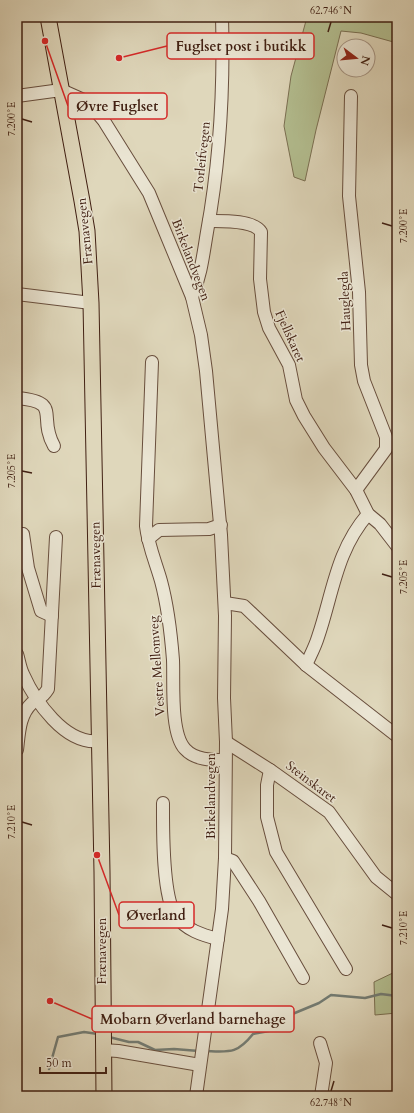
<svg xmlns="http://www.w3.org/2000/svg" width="414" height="1113" font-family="Cardo,serif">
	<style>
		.green { fill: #b3be90; stroke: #7a6f52 }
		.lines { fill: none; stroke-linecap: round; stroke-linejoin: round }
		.stream { stroke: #737c74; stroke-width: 2.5 }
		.minor-casing { stroke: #684e3d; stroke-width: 14 }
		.major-casing { stroke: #412013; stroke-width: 17 }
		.minor { stroke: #eae5d3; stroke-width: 12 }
		.major { stroke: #dfd7bb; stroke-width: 15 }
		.ticks { fill: none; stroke: #412013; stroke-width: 1.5 }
		.labels { text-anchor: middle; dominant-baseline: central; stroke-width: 3; stroke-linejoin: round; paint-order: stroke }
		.street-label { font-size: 13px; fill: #412013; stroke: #eae5d3 }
		.leader { fill: none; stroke: #d62828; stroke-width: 1.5 }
		.callout-dot { fill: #d62828; stroke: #eae5d3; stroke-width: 1.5 }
		.callout { fill: #eae5d3; stroke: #d62828; stroke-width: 1.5 }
		.callout-label { font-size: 14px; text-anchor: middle; font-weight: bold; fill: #412013 }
		.neatline { fill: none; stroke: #412013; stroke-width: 1.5 }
		.ticks-label { font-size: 10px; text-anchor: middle; fill: #412013 }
	</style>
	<rect width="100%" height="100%" fill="#dfd7bb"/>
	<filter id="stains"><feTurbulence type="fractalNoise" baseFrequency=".005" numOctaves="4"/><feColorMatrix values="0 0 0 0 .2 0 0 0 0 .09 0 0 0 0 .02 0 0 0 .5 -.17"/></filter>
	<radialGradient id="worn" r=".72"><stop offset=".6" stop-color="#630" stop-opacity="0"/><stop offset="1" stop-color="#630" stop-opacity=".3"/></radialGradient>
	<g class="green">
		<path d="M 307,17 L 397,17 L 397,43 L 361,33 L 341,31 L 316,130 L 305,181 L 294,177 L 284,126 L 291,76 Z"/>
		<path d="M 397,971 L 397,1013 L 375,1015 L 374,982 Z"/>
	</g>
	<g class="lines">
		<g class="stream">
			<path d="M 109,1037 L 129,1042 L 138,1042 L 155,1050 L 174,1049 L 199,1051"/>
			<path d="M 206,1051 C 230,1052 237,1054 253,1034 L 280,1029 L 290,1015 L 319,1003 L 331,995 L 365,998 L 381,994 L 397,996"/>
			<path d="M 49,1069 L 58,1037 L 84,1032 L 98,1034"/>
		</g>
		<g class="minor-casing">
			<g id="minor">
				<path d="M 17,96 L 61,90 L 88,102 L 104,121 L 149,193 L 192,297 L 201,335 L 206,371 L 221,535 L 225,616 L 224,698 L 226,742 L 225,858 L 222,909 L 196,1096"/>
				<path d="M 351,96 L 349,196 L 359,292 L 361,365 L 364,381 L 386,437 L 386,449 L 356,490"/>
				<path d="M 209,221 C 222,221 254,220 261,232 L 260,279 L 264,312 L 269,328 L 289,365 L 296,400 L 304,416 L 324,448 L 356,490 L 368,514 L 380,524 L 397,546"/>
				<path d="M 17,294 L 91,303"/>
				<path d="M 192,297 C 201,275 203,256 207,232 C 220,161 224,89 222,17"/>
				<path d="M 152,362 L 146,526 C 148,545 156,563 161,581 C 168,607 171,634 173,660 C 174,682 170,733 185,749 C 195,760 211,760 225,760"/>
				<path d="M 17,398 C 63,402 37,416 54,446"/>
				<path d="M 23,534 L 28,568 L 41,611 L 52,616"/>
				<path d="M 148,539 L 159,530 L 209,529 L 221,525"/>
				<path d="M 225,603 L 244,606 L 306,665 L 397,736"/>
				<path d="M 17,654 C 19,660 20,668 23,674 C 35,701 65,745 99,741"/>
				<path d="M 306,665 C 310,656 315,647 318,637 C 333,593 336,551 368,514"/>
				<path d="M 226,742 L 270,770 L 329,812 L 376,877 L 397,894"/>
				<path d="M 17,750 C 19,734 19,715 32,703 C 40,696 41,700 48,689 L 56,537"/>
				<path d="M 270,770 L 267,785 L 267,817 L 276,852 L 346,969"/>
				<path d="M 163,803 C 163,828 162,897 176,916 C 186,930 202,935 218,939"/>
				<path d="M 225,858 L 233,861 L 259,901 L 303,978"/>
				<path d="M 320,1043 L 326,1063 L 321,1096"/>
				<path d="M 103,1050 L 118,1051 L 200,1065"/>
			</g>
		</g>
		<g class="major-casing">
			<path id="major" d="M 48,17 L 82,201 L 87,231 L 91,303 L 102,872 L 104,1096"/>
		</g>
		<use href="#minor" class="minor"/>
		<use href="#major" class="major"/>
	</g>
	<path class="ticks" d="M 328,32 L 331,22M 22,119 L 32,122M 382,223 L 392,226M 22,471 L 32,473M 382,574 L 392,577M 22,822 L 32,825M 382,925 L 392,928M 331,1091 L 334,1081"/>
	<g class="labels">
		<g class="street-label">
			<text transform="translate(202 157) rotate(-84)">Torleifvegen</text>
			<text transform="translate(85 231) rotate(-96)">Frænavegen</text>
			<text transform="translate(191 260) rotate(69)">Birkelandvegen</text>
			<text transform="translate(345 301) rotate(-93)">Hauglegda</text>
			<text transform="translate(290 336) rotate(66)">Fjellskaret</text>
			<text transform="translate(96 555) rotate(-91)">Frænavegen</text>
			<text transform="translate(157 666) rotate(-94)">Vestre Mellomveg</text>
			<text transform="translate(311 782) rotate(37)">Steinskaret</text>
			<text transform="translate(211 796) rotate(-90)">Birkelandvegen</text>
			<text transform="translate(102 951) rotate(-90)">Frænavegen</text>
		</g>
	</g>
	<path class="leader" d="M119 58L167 46M45 41L68 106M97 855L119 915M50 1001L92 1019"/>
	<g class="callout-dot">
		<circle cx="119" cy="58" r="4"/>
		<circle cx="45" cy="41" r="4"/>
		<circle cx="97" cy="855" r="4"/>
		<circle cx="50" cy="1001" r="4"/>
	</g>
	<g class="callout">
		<rect x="167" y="33" width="147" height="26" rx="4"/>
		<rect x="68" y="93" width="99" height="26" rx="4"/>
		<rect x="119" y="902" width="75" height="26" rx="4"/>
		<rect x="92" y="1006" width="202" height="26" rx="4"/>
	</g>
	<g class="callout-label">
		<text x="241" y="51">Fuglset post i butikk</text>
		<text x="117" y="111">Øvre Fuglset</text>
		<text x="156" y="920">Øverland</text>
		<text x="193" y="1024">Mobarn Øverland barnehage</text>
	</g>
	<rect width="414" height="1113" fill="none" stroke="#dfd7bb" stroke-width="44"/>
	<g transform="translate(356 58) rotate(106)"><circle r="19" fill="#eae5d3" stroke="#a69686"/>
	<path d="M0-3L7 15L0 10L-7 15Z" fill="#8f2418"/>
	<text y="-6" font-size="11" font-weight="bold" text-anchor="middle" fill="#412013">N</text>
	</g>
	<path d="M40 1067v6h66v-6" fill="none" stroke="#412013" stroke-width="2"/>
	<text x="46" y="1067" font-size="12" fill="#412013" stroke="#eae5d3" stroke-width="3" paint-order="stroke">50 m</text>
	<rect x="22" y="22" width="370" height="1069" class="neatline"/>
	<g class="ticks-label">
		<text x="331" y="14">62.746°N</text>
		<text transform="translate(11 119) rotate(-90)" y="4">7.200°E</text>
		<text transform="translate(403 226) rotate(-90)" y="4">7.200°E</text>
		<text transform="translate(11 471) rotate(-90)" y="4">7.205°E</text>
		<text transform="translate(403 577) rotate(-90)" y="4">7.205°E</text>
		<text transform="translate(11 822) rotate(-90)" y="4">7.210°E</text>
		<text transform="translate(403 928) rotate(-90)" y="4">7.210°E</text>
		<text x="331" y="1106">62.748°N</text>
	</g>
	<rect width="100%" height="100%" filter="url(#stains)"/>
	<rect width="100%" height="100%" fill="url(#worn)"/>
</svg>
